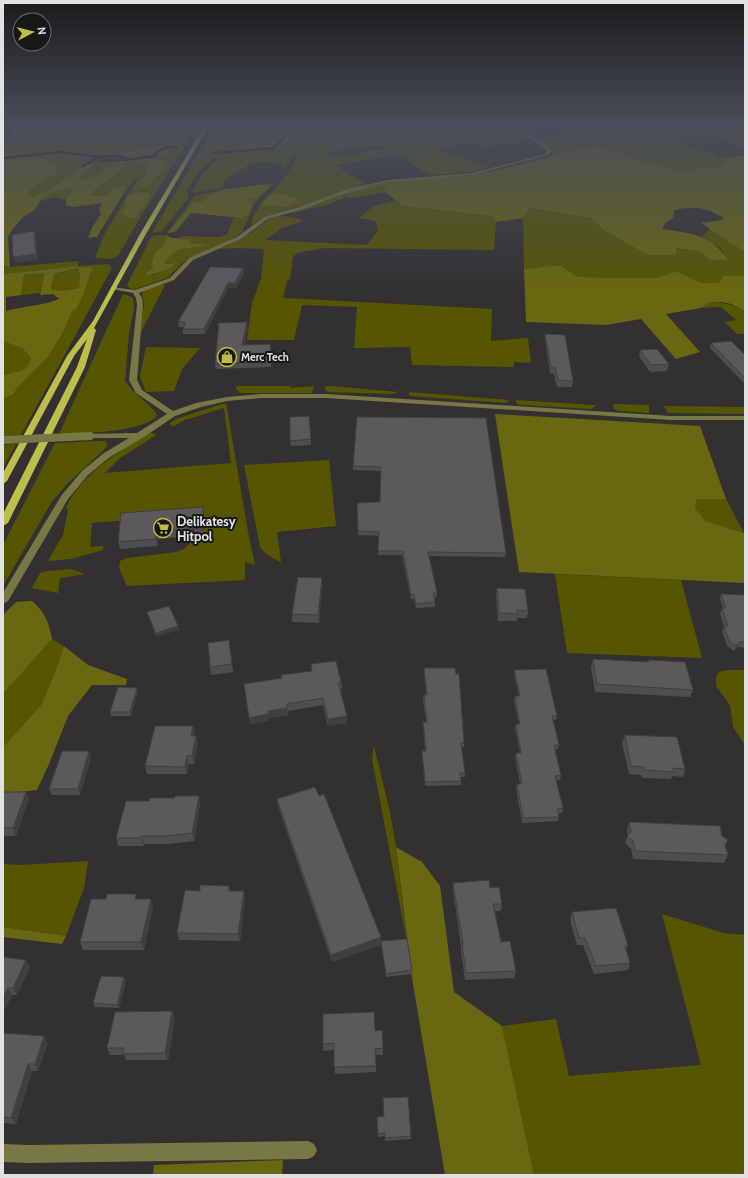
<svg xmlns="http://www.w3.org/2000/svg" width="748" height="1178" font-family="Cabin,sans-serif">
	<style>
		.green { fill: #565600; fill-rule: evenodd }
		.forest { fill: #686810; fill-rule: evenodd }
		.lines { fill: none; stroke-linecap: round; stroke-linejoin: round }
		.stream { stroke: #360336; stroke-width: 2.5 }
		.minor { fill: #777944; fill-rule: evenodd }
		.major { fill: #bebf4a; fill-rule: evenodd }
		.minor-bridge { stroke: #777944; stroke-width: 8 }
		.wall { fill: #4f4d4f }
		.shaded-wall { fill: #403e40 }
		.building { fill: #5c595c; stroke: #403e40 }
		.labels { text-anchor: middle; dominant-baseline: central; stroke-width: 4; stroke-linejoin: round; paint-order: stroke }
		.far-poi-label { font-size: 11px; font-weight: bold; fill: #e3e2e3; stroke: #191819; text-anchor: start }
		.poi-label { font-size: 13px; font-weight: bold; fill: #e3e2e3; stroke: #191819; text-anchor: start }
	</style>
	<rect width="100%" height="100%" fill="#333032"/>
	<g class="green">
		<path d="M 37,127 L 179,127 L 180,130 C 176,148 134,151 118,154 L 113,156 L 120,159 L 86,181 L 80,180 L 80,176 L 96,165 L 82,168 L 41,195 L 32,197 L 28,193 L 59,170 C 58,168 56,164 53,162 C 45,156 14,154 3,155 L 3,153 L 11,134 L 34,133 Z"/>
		<path d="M 192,127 L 197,127 L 141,216 L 118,256 L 111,259 L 95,258 L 104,235 L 126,198 L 125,203 L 134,218 L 138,216 L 137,213 L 147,203 L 131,194 L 127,196 L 139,178 L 135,178 L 123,196 L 127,186 L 114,187 L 108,196 L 90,196 L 91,193 L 121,171 L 128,162 L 150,163 L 140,186 L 148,186 L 169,162 L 156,159 L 157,157 L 172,152 Z"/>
		<path d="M 214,127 L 282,127 L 275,138 L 264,137 L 246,143 L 244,155 L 284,147 L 298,127 L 317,127 L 315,138 L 358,127 L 504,127 L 530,140 L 482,147 L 471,142 L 438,149 L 489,167 L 470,172 L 431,175 L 397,155 L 335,165 L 365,184 L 313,202 L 262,218 L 252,225 L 252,218 L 260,205 L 284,207 L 280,194 L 269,195 L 287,175 L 298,154 L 295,154 L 282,173 L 284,168 C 270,157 249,161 238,172 C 231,178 226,174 223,186 L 224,187 L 197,193 L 192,192 C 200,179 206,166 220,159 L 214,158 L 202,168 L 187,190 L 187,193 L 189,197 L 162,231 L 152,233 ZM 379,145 L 387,149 L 331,157 L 325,153 Z"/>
		<path d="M 561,127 L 738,127 L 745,132 L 745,148 L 712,135 L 697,137 L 678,130 L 673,138 L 686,142 L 681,144 L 707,153 L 714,152 L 722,158 L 725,164 L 718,168 L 703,167 L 684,171 L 640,160 L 597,145 L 542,159 L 552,155 L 551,150 L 535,139 L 569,134 Z"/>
		<path d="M 275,182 L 255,203 L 242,232 L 237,236 L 224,244 L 188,258 L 167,278 L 135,289 L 129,288 L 127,285 L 151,237 L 157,235 L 166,235 C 165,249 157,265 146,273 L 154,275 L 164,269 L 170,268 L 164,262 L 178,250 L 208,245 L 189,243 L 188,239 L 179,238 L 183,236 L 220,237 L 227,234 L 234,218 C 245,218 248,213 253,204 L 247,201 L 269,185 L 265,184 Z"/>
		<path d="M 388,185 L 385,192 L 354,198 L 346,197 L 327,205 L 286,214 L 341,195 Z"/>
		<path d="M 67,188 L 73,190 L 66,200 L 55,197 L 40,201 L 47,194 Z"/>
		<path d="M 226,189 L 215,192 L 203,201 L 193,203 L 167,233 L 195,196 Z"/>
		<path d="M 396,201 L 403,206 L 491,216 L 496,222 L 494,250 L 324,248 L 297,253 L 293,257 L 290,279 L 287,281 L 283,297 L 285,298 L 492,309 L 491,341 L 528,338 L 531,363 L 514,362 L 514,367 L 412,365 L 410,347 L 354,348 L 357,307 L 302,305 L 294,340 L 247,340 L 252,303 L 261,279 L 264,249 L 236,248 L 218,249 C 226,246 234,243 241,239 C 267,225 270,208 304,221 L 282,228 L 265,240 L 367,245 L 378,230 L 375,221 L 359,218 L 373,206 Z"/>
		<path d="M 529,208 L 591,218 L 609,233 L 676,255 L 676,248 L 702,252 L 729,260 L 721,249 L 702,236 L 711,228 L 745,252 L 745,277 L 723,276 L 719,283 L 701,283 L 676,271 L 656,278 L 578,277 L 560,265 L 524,269 L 523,218 Z"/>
		<path d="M 78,261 L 78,266 L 108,264 L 112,268 L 21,435 L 3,436 L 3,399 L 13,395 L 17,388 L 48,357 L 62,334 L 72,312 L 77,308 L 84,293 L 93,267 L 77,269 L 80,274 L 79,288 L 62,291 L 51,289 L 54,274 L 77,268 L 78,266 L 3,274 L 3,265 L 10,267 Z"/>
		<path d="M 42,273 L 44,274 L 40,293 L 21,295 L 24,275 Z"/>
		<path d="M 161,284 L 165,285 L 139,336 L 144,305 L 142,293 L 147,289 Z"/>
		<path d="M 123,294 L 127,295 L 133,298 L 134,308 L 129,333 L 125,381 C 132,393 154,406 157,416 C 141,433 82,433 59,434 Z"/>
		<path d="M 710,302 C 724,302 733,305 745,311 L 745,334 L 737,334 L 725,322 L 736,320 L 721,307 L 701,308 Z"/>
		<path d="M 3,339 L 5,342 L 22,348 L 31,358 C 25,376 16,369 3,376 Z"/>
		<path d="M 146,347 L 200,348 L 182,369 L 174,391 L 146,392 L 140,376 Z"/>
		<path d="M 239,386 L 291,386 L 291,388 L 314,386 L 312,393 L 240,393 L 235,387 Z"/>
		<path d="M 325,386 L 331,386 L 398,392 L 392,394 L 329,392 L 326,391 Z"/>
		<path d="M 409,392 L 509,400 L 506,403 L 409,396 Z"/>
		<path d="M 516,400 L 593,405 L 597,405 L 592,409 L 521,405 L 517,404 Z"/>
		<path d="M 222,404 L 226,404 L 227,408 L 248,532 L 255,565 L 245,562 L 245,580 L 127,586 L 119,568 L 120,561 L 127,558 L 176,552 L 184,549 L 197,536 L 204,535 L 204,514 L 92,523 L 90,547 L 103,546 L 103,550 L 71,559 L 48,561 L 63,535 L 68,510 L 66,508 C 79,476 121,450 150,432 L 156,435 L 120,458 L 105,473 L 231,463 L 224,408 L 185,420 L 172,427 L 170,423 L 176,419 Z"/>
		<path d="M 613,404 L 649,405 L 649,413 L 618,411 L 614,409 Z"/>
		<path d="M 664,406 L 745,407 L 745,414 L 668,413 Z"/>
		<path d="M 99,441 L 106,441 L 107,447 L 68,483 L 51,503 L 3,586 L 3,545 L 55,443 Z"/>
		<path d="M 16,444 L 3,468 L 3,445 Z"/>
		<path d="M 329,460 L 336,526 L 277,532 L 281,562 C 272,558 266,555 260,547 L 244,465 Z"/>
		<path d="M 697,499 L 726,499 L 744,533 L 706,521 L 695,508 Z"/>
		<path d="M 71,569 L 85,574 L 60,578 L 58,593 L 32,588 L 40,573 L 47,571 Z"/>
		<path d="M 555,574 L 681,580 L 702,658 L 567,653 Z"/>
		<path d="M 52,639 L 64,646 L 55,672 L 41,705 L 3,747 L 3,694 Z"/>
		<path d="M 728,670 L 745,670 L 745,745 L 733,727 L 730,705 L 716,686 L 716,677 L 719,672 Z"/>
		<path d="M 374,746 L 390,812 L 396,847 L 407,942 L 372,759 Z"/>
		<path d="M 88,861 L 84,888 L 66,936 L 3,927 L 3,864 L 22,865 Z"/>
		<path d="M 662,914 L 724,933 L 745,935 L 745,1175 L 534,1175 L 502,1026 L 556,1019 L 569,1076 L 701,1065 Z"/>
	</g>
	<g class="forest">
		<path d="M 14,127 L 37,127 L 34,133 L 11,134 Z"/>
		<path d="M 179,127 L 192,127 L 180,144 L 172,152 L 157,157 L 157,159 L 169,162 L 148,186 L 140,186 L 150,163 L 128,162 L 121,171 L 91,193 L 90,196 L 108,196 L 114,187 L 127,186 C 119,204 106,220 97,237 L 88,238 L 93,226 L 101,214 L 99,208 L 103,203 L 73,207 L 66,205 L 66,200 L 73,190 L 67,188 L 47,194 L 40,201 L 35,210 L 23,217 L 12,230 L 8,237 L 10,267 L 3,265 L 3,155 C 14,154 45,156 54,163 C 56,164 58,168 59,170 C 50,179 37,184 28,193 L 32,197 C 55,191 76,164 98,163 L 80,176 L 80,180 C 91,181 110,166 119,159 L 113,157 L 118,154 L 168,144 L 179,134 Z"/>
		<path d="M 282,127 L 298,127 L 284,147 L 244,155 L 247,138 L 264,137 L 275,138 Z"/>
		<path d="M 317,127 L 358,127 L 315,138 L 310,134 L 316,130 Z"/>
		<path d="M 597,145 L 640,160 L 684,171 L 703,167 L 718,168 L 725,164 L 722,158 L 745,155 L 745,252 L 701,223 L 722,220 L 724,218 C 705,207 694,206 674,210 L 673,218 L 666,222 L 662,229 C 694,234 708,233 729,260 L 710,260 L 702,252 L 676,248 L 676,255 L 648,255 L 604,230 L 591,218 L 529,208 L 523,218 L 496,222 L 491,216 L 403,206 L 385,192 L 388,185 L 341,195 L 370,185 L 402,180 L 472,175 L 493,171 Z"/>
		<path d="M 265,184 L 269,185 L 270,187 L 257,198 L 248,200 L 253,204 L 247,215 L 241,218 L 191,213 L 175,232 L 167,233 L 193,203 L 203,201 L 215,192 L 226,189 Z"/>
		<path d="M 145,192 L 150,194 L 147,203 L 137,213 L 138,216 C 131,220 127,218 122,212 L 126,206 L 125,203 L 127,196 L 136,193 Z"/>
		<path d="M 280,193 L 297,199 L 298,202 L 284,207 L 260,205 L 269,195 Z"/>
		<path d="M 166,235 L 172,238 L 188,239 L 191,240 L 190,243 L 209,245 L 178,250 L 164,262 L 166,264 L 173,264 L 173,267 C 167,269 154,275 147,275 L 146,273 L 153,267 C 150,259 156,250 164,246 Z"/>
		<path d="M 560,265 L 578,277 L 656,278 L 676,271 L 701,283 L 719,283 L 723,276 L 743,276 L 745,277 L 745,311 L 731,304 L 722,302 L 710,302 L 701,308 L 666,314 L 700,352 L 676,359 L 641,319 L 606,325 L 526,322 L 524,269 Z"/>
		<path d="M 78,266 L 77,268 L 93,267 L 84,293 L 77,308 L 72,312 L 62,334 L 48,357 L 17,388 L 13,395 L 3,399 L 3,376 C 16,369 25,376 31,358 L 22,348 L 5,342 L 3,339 L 3,274 ZM 77,268 L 80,274 L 79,288 L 62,291 L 51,289 L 54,274 ZM 42,273 L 44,274 L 40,295 L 53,294 L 59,299 C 42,306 24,306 6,311 L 6,297 L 21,295 L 24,275 Z"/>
		<path d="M 495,414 L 700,426 L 726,499 L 697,499 L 695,508 L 706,521 L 744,533 L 745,583 L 519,572 Z"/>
		<path d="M 32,601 C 45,612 49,623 52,639 L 3,694 L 3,615 L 16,602 Z"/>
		<path d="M 64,646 L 88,665 L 127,679 L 126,685 L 92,685 L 68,716 L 49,764 L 37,790 L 3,794 L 3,747 L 41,705 L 55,672 Z"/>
		<path d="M 396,847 L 422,862 L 440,886 L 454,992 L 502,1026 L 534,1175 L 445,1175 L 412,978 Z"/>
		<path d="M 3,927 L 66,936 L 62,944 L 3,937 Z"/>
		<path d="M 283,1160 L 282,1175 L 153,1175 L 154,1165 Z"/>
	</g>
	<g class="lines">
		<g class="stream">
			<path d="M 214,153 L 273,148 L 282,140 L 289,127"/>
			<path d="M 3,158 L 61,152 L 100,157 L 119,156 L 126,158 L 126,160 L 155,156 L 157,155 L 155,153 L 167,147 L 177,148"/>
			<path d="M 101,160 L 126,160"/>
			<path d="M 83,166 L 96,159"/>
		</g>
		<g class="minor">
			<path d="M 507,127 C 523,127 539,140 551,150 L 549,155 L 472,175 L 388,182 L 373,185 L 352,191 L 300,210 L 268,219 L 241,239 L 193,260 L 174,280 L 139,293 L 142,298 L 143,305 L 137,380 L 142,390 L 173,411 L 196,403 L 227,397 L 261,394 L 326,394 L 671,416 L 745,416 L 745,420 L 671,420 L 326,398 L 261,398 L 227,401 L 201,407 L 175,416 L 144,437 L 110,457 L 88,475 L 68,499 L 8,601 L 3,604 L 3,593 L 61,496 L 82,471 L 104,453 L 129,438 L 90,438 L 86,436 L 87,434 L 137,433 L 167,414 L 136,393 L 129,380 L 137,305 L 136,298 L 133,293 L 112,289 L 112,287 L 135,290 L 170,278 L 189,258 L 237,237 L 264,217 L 296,208 L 348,189 L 388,180 L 472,173 L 545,154 L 547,151 L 534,141 Z"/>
			<path d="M 308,1141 L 314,1144 L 317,1150 L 314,1156 L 308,1159 L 28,1163 L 3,1162 L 3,1144 L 28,1145 Z"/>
		</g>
		<path class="major" d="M 204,127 L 208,127 L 146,234 L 94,328 L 96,330 L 85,367 L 8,523 L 3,526 L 3,514 L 77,367 L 87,339 L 74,356 L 7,481 L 3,484 L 3,473 L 67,356 L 93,321 L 140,234 Z"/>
		<path class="minor-bridge" d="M 3,440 L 90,436"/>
	</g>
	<g class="wall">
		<path d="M 243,268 L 244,273 L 236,288 L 228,288 L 205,334 L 183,334 L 183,327 L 179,327 L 178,322 Z"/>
		<path d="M 248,328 L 244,345 L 271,350 L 271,367 L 216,369 L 215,364 Z"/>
		<path d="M 545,334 L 573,381 L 572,387 L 557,387 L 554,374 L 550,373 L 545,340 Z"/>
		<path d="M 711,343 L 745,355 L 745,384 L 710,348 Z"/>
		<path d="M 640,350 L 669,364 L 667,371 L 650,372 L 639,356 Z"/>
		<path d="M 309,416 L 311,445 L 291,446 L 290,441 Z"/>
		<path d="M 357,417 L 506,553 L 505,557 L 429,556 L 437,593 L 436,597 L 434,598 L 435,602 L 435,607 L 416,608 L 414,599 L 411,599 L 402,555 L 378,555 L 379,536 L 358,535 L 357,503 L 380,502 L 381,471 L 353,470 Z"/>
		<path d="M 204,514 L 204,535 L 158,539 L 157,546 L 120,549 L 118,542 Z"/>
		<path d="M 322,578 L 322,585 L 319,623 L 292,622 L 292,614 Z"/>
		<path d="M 497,588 L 528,611 L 527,618 L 517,618 L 517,621 L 498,621 L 496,595 Z"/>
		<path d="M 721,594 L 745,598 L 745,648 L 738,647 L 734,651 L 727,646 L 722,631 L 724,626 L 720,613 L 723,608 L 720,599 Z"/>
		<path d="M 147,612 L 178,626 L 179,630 L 156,636 L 148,616 Z"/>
		<path d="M 229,640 L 233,672 L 211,675 L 210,667 Z"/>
		<path d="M 593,659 L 648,662 L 648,660 L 693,690 L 690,697 L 595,692 L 591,667 Z"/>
		<path d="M 311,664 L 341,682 L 342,688 L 340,689 L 347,723 L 328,726 L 323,705 L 288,711 L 288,715 L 269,718 L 269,721 L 250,724 L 281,678 L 281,675 L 311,671 Z"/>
		<path d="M 424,668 L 464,743 L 464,747 L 461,747 L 465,773 L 465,777 L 461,777 L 461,785 L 425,786 L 422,755 L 422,751 L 425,751 L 423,726 L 423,722 L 426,722 L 423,699 L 424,695 L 426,695 L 424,672 Z"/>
		<path d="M 514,670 L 557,716 L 556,720 L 553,720 L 559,745 L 558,749 L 555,749 L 561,775 L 560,780 L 556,780 L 563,808 L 562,813 L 558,813 L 559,817 L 558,821 L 522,823 L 516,789 L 517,784 L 520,784 L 515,757 L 516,753 L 520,753 L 515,728 L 516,724 L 519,724 L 514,701 L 515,696 L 519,696 L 514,674 Z"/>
		<path d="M 138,692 L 131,716 L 111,716 L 110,712 Z"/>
		<path d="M 193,726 L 195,734 L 194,736 L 196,736 L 198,744 L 194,764 L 189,764 L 187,774 L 147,774 L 145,766 Z"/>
		<path d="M 625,735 L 685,769 L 683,777 L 672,776 L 671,779 L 642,778 L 641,775 L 629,774 L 622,743 Z"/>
		<path d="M 91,757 L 80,795 L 52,795 L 49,789 Z"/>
		<path d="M 3,794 L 29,799 L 16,836 L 3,836 Z"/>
		<path d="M 199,796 L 200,804 L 194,841 L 169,844 L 144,844 L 144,846 L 118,846 L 116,838 L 149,801 Z"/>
		<path d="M 277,799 L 381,945 L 332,962 L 278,806 Z"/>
		<path d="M 629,822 L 725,847 L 728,855 L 724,863 L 633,859 L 631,849 L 625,843 L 628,835 L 627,830 Z"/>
		<path d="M 453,883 L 490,888 L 502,904 L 501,911 L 495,911 L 501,942 L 516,971 L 514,978 L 465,980 L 461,951 L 461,946 L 453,890 Z"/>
		<path d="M 229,886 L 230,891 L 245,898 L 240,941 L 179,940 L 177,933 L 200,891 Z"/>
		<path d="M 106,899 L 138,899 L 153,907 L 144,950 L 83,950 L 80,942 Z"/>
		<path d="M 572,912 L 628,945 L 626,949 L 630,963 L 628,970 L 594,974 L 583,945 L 577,945 L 570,920 Z"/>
		<path d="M 381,941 L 412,970 L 412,974 L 386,977 Z"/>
		<path d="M 3,957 L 30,967 L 17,995 L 12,995 L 4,1011 L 3,1011 Z"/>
		<path d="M 126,981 L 119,1008 L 95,1007 L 93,1003 Z"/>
		<path d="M 172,1011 L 175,1018 L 168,1060 L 126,1060 L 124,1055 L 110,1055 L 107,1048 Z"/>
		<path d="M 375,1031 L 383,1048 L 383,1055 L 376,1055 L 376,1072 L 335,1074 L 334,1050 L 323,1051 L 323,1044 Z"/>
		<path d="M 3,1033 L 48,1043 L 38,1071 L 32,1071 L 16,1124 L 3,1123 Z"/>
		<path d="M 377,1120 L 411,1136 L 411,1139 L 385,1141 L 385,1136 L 378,1137 Z"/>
	</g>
	<g class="shaded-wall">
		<path d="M 34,231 L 36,237 L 38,260 L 15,263 L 13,257 Z"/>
		<path d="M 243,268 L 244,273 L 236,288 L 228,288 L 205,334 L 204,329 L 228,283 Z"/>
		<path d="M 247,322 L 248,328 L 243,351 L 242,345 Z"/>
		<path d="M 203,507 L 204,514 L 204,535 L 203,528 Z"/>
		<path d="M 156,531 L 158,539 L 157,546 L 156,539 Z"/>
		<path d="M 322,578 L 322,585 L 319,623 L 318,615 Z"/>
		<path d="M 178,626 L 179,630 L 156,636 L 156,633 Z"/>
		<path d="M 740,642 L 738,647 L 734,651 L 736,646 Z"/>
		<path d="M 137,688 L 138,692 L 131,716 L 130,712 Z"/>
		<path d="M 287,708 L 288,715 L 269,718 L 269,721 L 250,724 L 249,718 L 268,711 Z"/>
		<path d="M 347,716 L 347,723 L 328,726 L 328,719 Z"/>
		<path d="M 193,726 L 195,734 L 193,744 L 191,736 Z"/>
		<path d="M 196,736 L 198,744 L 194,764 L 192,756 Z"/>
		<path d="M 89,751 L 91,757 L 80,795 L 78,789 Z"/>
		<path d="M 187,756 L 189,764 L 187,774 L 185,767 Z"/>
		<path d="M 26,792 L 29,799 L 16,836 L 13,828 Z"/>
		<path d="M 199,796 L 200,804 L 194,841 L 192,833 Z"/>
		<path d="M 142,836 L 144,844 L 144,846 L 141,838 Z"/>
		<path d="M 244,891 L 245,898 L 240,941 L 238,934 Z"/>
		<path d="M 151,899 L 153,907 L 144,950 L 141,942 Z"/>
		<path d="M 381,937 L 381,945 L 332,962 L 331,955 Z"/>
		<path d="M 26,960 L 30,967 L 17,995 L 13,988 Z"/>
		<path d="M 124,977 L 126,981 L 119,1008 L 117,1005 Z"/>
		<path d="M 8,988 L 12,995 L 4,1011 L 3,1008 L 3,998 Z"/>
		<path d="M 172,1011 L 175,1018 L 168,1060 L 165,1053 Z"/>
		<path d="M 44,1036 L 48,1043 L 38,1071 L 35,1064 Z"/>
		<path d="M 28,1064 L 32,1071 L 16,1124 L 11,1118 Z"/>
	</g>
	<g class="building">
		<path d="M 34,231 L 36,254 L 13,257 L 12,235 Z"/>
		<path d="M 210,267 L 243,268 L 235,283 L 228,283 L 204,329 L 183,329 L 185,322 L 178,322 Z"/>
		<path d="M 247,322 L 242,345 L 270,344 L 271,361 L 215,364 L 219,323 Z"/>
		<path d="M 545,334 L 565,335 L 573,381 L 558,380 L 555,367 L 551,367 Z"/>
		<path d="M 731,341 L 745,355 L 745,378 L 711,343 Z"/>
		<path d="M 657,349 L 669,364 L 651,365 L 640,350 Z"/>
		<path d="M 309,416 L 311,439 L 290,441 L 290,417 Z"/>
		<path d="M 357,417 L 486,418 L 506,553 L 428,552 L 437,593 L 433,593 L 435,602 L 416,604 L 414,594 L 411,595 L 403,551 L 378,551 L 379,532 L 358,531 L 357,503 L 380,502 L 381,467 L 353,466 Z"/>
		<path d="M 203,507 L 203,528 L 156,531 L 156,539 L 118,542 L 121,513 Z"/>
		<path d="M 298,577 L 322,578 L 318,615 L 292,614 Z"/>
		<path d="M 497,588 L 525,589 L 528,611 L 517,610 L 518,614 L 499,613 Z"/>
		<path d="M 721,594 L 744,595 L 745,598 L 745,642 L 740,642 L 736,646 L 729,641 L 724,626 L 728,626 L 722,608 L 726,608 Z"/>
		<path d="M 169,606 L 178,626 L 156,633 L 147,612 Z"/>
		<path d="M 229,640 L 232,664 L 210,667 L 208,643 Z"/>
		<path d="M 593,659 L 649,662 L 648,660 L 685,662 L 693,690 L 597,684 Z"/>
		<path d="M 336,661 L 341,682 L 338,682 L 347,716 L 328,719 L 323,698 L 287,704 L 287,708 L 268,711 L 269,714 L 249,718 L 244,684 L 282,678 L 281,675 L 312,671 L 311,664 Z"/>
		<path d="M 424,668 L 455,668 L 456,674 L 459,674 L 464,743 L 461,743 L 465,773 L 460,773 L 461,781 L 425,782 L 422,751 L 426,751 L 423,722 L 427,722 L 424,695 L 427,695 Z"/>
		<path d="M 546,669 L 557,716 L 552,716 L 559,745 L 554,745 L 561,775 L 555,776 L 563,808 L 557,809 L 559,817 L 523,818 L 517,784 L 522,784 L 516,753 L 521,753 L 516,724 L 520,724 L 515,696 L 520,696 L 514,670 Z"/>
		<path d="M 118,687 L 137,688 L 130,712 L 110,712 Z"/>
		<path d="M 155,726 L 193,726 L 191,736 L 196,736 L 192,756 L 187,756 L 185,767 L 145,766 Z"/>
		<path d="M 625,735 L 677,737 L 685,769 L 673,768 L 674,772 L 644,770 L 644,767 L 631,766 Z"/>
		<path d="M 62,751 L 89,751 L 78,789 L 49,789 Z"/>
		<path d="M 315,787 L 319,796 L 324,794 L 381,937 L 331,955 L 277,799 Z"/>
		<path d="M 4,792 L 26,792 L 13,828 L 3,828 L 3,794 Z"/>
		<path d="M 175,796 L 199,796 L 192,833 L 167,836 L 142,836 L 141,838 L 116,838 L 126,801 L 149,801 L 150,798 L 174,798 Z"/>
		<path d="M 629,822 L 720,826 L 722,836 L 728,840 L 725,845 L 728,855 L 635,851 L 633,841 L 627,836 L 631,832 Z"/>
		<path d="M 489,880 L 490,888 L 499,887 L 502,904 L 493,904 L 501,942 L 510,941 L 516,971 L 466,973 L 462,943 L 463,943 L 453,883 Z"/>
		<path d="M 200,885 L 229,886 L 229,891 L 244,891 L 238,934 L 177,933 L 185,890 L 200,891 Z"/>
		<path d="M 107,894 L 136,894 L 135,899 L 151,899 L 141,942 L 80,942 L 91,899 L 106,899 Z"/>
		<path d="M 616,908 L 628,945 L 625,946 L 630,963 L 596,966 L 585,938 L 579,938 L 572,912 Z"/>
		<path d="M 407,939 L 412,970 L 386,974 L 381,941 Z"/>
		<path d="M 3,957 L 26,960 L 13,988 L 8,988 L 3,998 Z"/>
		<path d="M 101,976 L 124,977 L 117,1005 L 93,1003 Z"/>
		<path d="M 172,1011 L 165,1053 L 123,1054 L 124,1048 L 107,1048 L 115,1012 Z"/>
		<path d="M 374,1012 L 375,1031 L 382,1030 L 383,1048 L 375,1049 L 376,1066 L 334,1067 L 334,1043 L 323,1044 L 323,1014 Z"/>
		<path d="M 3,1033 L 44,1036 L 35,1064 L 28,1064 L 11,1118 L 3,1117 Z"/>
		<path d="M 408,1097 L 411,1136 L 385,1138 L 385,1133 L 378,1134 L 377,1117 L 384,1116 L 383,1098 Z"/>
	</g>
	<linearGradient id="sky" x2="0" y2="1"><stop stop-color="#1c1a1c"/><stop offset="0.43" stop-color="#4a4e5a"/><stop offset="1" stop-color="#4a4e5a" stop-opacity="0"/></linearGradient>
	<rect width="748" height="292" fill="url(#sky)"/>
	<defs>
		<g id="shop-ring" transform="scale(1)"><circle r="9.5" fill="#191819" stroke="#bebf42" stroke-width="1.5"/><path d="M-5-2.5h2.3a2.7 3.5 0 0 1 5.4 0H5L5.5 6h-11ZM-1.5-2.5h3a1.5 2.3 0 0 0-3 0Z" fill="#bebf42"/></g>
		<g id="supermarket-ring" transform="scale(1)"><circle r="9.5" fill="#191819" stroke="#bebf42" stroke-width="1.5"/><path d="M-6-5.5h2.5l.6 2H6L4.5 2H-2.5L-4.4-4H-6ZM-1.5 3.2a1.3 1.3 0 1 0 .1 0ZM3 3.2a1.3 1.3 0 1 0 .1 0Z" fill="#bebf42"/></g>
	</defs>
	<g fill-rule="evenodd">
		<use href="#shop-ring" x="227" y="357"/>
		<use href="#supermarket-ring" x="163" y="528"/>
	</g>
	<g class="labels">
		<g class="far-poi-label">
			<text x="241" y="357">Merc Tech</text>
		</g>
		<g class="poi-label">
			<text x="177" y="521">Delikatesy<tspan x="177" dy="15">Hitpol</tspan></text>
		</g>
	</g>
	<rect width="748" height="1178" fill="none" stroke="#e3e2e3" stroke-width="8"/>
	<g transform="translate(32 32) rotate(83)"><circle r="19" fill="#191819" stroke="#6a696a"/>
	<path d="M0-3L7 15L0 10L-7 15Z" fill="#bebf42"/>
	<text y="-6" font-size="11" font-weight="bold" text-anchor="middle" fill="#e3e2e3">N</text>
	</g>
</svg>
